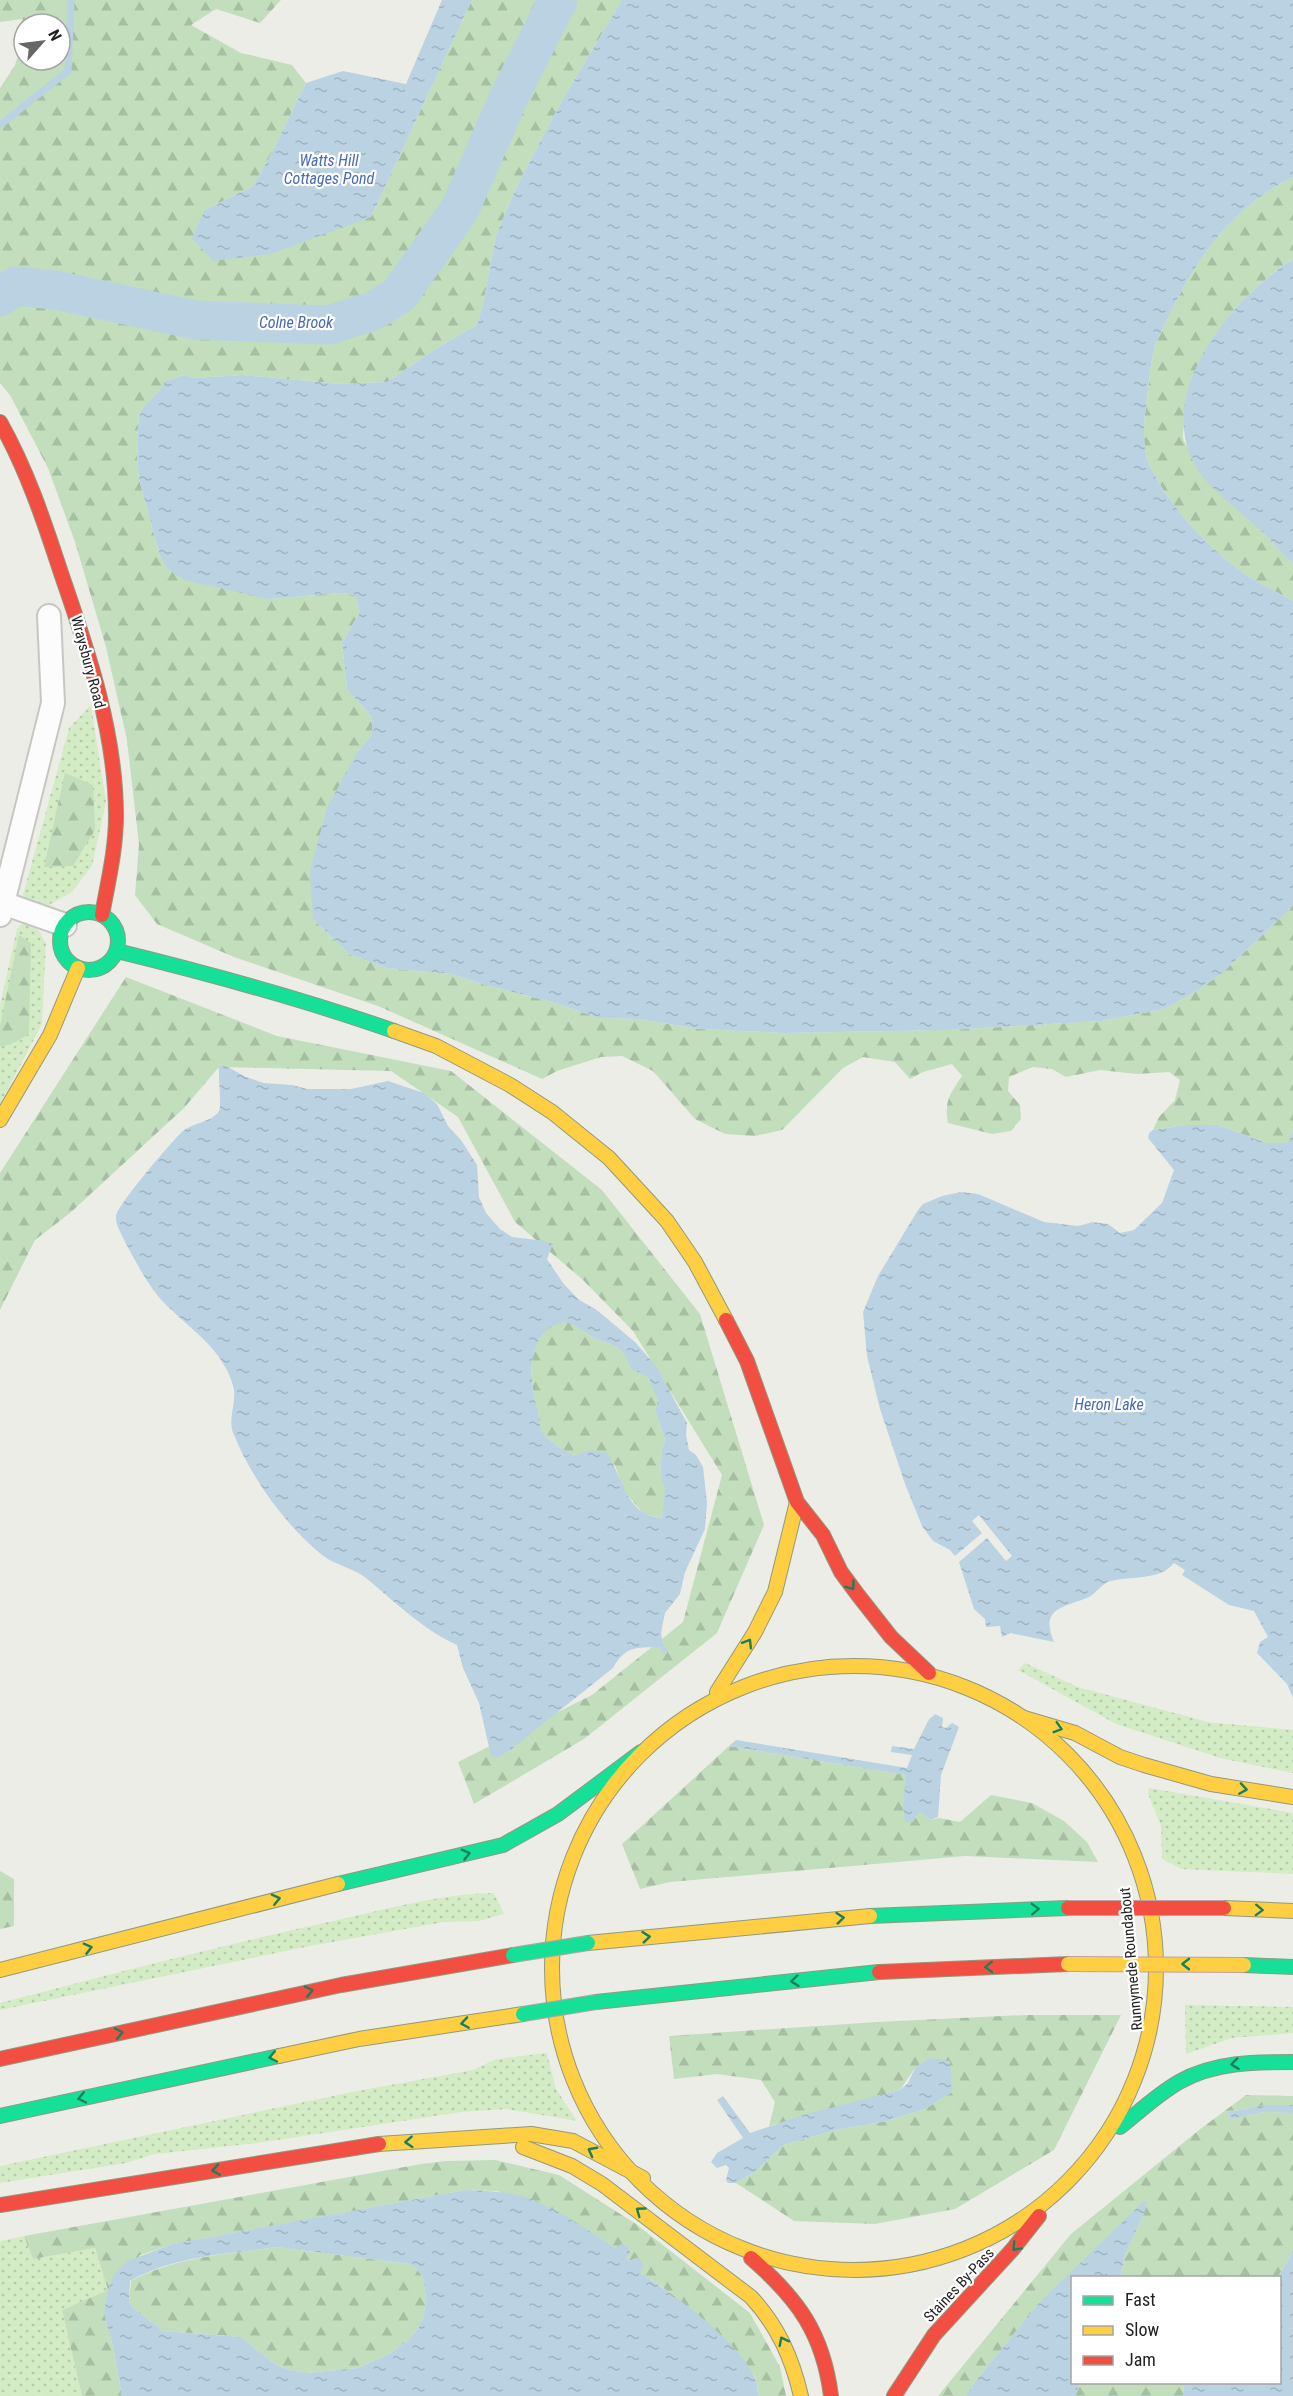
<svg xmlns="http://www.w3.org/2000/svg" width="1293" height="2396" font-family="'Roboto Condensed',sans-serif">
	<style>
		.grass { fill: url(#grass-dots) }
		.forest { fill: url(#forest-firs) }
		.water { fill: url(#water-ripples); fill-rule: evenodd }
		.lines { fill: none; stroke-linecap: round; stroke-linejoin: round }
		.stream { stroke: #bad2e2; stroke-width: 7 }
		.river { stroke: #bad2e2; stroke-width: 39 }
		.street-casing { stroke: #c6c6c4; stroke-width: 26 }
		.fast-casing { stroke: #92997e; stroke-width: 16 }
		.slow-casing { stroke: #92997e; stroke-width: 16 }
		.jam-casing { stroke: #92997e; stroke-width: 16 }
		.street { stroke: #fcfcfc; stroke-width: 22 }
		.fast { stroke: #16e098; stroke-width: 14 }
		.slow { stroke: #ffcf43; stroke-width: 14 }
		.jam { stroke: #f24e42; stroke-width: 14 }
		.fast-bridge-casing { stroke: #c49ea2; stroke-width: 16; stroke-linecap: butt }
		.slow-bridge-casing { stroke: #c49ea2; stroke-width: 16; stroke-linecap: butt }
		.jam-bridge-casing { stroke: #c49ea2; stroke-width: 16; stroke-linecap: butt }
		.fast-bridge { stroke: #16e098; stroke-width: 14 }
		.slow-bridge { stroke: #ffcf43; stroke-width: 14 }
		.jam-bridge { stroke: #f24e42; stroke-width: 14 }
		.oneway { stroke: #1a805c }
		.labels { text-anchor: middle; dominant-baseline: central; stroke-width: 4.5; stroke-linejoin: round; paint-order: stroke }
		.street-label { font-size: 15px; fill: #1f1f1f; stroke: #fff }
		.water-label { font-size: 16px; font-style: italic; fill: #476ab3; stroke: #fff }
	</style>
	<defs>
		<pattern id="grass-dots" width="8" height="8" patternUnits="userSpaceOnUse" patternTransform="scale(1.5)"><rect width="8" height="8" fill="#d3ecc5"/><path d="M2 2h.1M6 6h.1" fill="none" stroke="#b5caa9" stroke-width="1.8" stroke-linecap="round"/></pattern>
		<pattern id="forest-firs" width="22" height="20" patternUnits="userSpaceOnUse" patternTransform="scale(1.5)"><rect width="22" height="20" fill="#c2debc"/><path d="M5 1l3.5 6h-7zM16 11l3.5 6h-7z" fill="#a6bea1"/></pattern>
		<pattern id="water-ripples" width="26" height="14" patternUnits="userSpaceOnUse" patternTransform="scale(1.5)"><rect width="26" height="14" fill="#bad2e2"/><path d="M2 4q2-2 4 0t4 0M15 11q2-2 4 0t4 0" fill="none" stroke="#9fb4c1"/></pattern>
	</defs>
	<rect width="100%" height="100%" fill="#edede8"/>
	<g class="grass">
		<path d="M 91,705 L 106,802 L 92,866 L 72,892 L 45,907 L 21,902 L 69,728 Z"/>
		<path d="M 22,923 L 28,923 L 39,931 L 46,943 L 42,1024 L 0,1104 L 0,1005 L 17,929 Z"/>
		<path d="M 1025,1663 L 1078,1687 L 1208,1722 L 1293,1730 L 1293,1773 L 1220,1758 L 1116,1724 L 1018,1670 Z"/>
		<path d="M 1149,1788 L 1293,1813 L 1293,1874 L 1181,1869 L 1162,1859 L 1161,1826 L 1148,1794 Z"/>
		<path d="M 494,1893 L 504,1914 L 479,1921 L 444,1922 L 310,1946 L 0,2010 L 0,2003 C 107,1975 215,1947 324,1923 C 380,1911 436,1894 494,1893 Z"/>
		<path d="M 1185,2005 L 1293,2007 L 1293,2033 L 1232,2038 L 1186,2054 Z"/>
		<path d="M 547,2053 L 556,2089 L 577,2121 L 507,2109 L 461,2112 L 258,2143 L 155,2154 L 126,2163 L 0,2183 L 0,2166 L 352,2092 L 473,2070 L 496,2059 Z"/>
		<path d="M 24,2236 L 33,2259 L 95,2248 L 108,2290 L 62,2310 L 82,2396 L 0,2396 L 0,2241 Z"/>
	</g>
	<g class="forest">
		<path d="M 0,0 L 281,0 L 260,23 L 216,9 L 191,25 L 241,53 L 292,65 L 306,83 L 270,156 L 253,186 L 205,210 L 371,217 L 472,0 L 622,0 L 560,104 L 515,190 L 496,236 L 484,299 L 478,322 L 475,326 L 437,348 L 387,382 L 342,384 L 242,375 L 194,378 L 185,375 L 165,381 C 159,393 148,400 141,411 C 136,419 137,468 139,479 L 160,556 L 167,568 L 269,599 L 342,593 L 355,595 L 360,612 L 342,643 L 347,689 L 372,717 L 372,735 L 357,752 L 313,919 L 349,954 L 386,968 L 452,974 L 482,984 L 552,1002 L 599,1018 L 637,1019 L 700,1029 L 784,1033 L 948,1030 L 1101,1021 L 1164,1009 L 1197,991 L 1222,973 L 1285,914 L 1293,904 L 1293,1131 L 1288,1143 L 1266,1143 L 1218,1125 L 1185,1125 L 1153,1130 L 1159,1117 L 1175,1100 L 1180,1080 L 1169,1072 L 1137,1074 L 1100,1070 L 1066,1077 L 1052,1069 L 1033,1067 L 1009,1077 L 1008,1091 L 1020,1105 L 1021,1119 L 1011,1131 L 992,1134 L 948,1123 C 944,1101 950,1094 962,1076 L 952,1064 L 923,1072 L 910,1079 L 895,1062 L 863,1057 L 843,1068 L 782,1130 L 755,1136 L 725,1134 L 695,1119 L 653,1071 L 622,1056 L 601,1057 L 557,1071 L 542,1079 L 378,1006 L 234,957 L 157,924 L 135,895 L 139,845 L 127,740 L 106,647 L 75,542 L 48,468 L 10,395 L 0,383 L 0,88 L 15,65 L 24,36 L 24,60 L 60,60 L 60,24 L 24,24 L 22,19 L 0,22 Z"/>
		<path d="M 1293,177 L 1293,259 C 1242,291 1183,360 1184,423 C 1184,428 1182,437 1184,441 C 1189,451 1201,461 1208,469 C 1236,502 1263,534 1293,564 L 1293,601 C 1277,592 1260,584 1245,574 C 1210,550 1168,505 1150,466 C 1141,447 1144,420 1147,399 C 1149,383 1150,366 1154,350 C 1157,338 1164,327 1169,316 C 1196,258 1234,206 1293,177 Z"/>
		<path d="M 65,773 L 93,785 L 95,830 L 73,866 L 44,867 Z"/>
		<path d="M 19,935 L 31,943 L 29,1034 L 10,1045 L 0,1046 L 0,1026 Z"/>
		<path d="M 126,977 L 277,1036 L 451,1071 L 602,1190 L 700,1314 L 764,1525 L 717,1633 L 584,1739 L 474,1804 L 458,1762 L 592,1695 L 683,1622 L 722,1475 L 633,1331 L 583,1280 L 515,1222 L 458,1117 L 391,1071 L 219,1067 L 184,1108 L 70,1213 L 35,1240 L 0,1310 L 0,1173 Z"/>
		<path d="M 564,1321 C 577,1324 582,1332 593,1337 C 614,1348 622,1342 630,1368 L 649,1377 L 652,1382 L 658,1402 L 655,1411 L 665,1439 L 660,1463 L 661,1476 L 666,1488 L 662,1518 L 644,1514 L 623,1490 L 615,1465 L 588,1450 L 574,1457 C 565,1450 551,1443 544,1434 C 540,1429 539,1418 538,1412 C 529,1382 524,1331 564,1321 Z"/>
		<path d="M 729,1746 L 907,1775 L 903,1805 L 918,1814 L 923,1813 L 930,1820 L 939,1818 L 960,1822 L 991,1795 L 1032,1803 L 1064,1821 L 1087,1842 L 1098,1862 L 965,1856 L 670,1882 L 640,1889 L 622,1844 Z"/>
		<path d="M 0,1871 L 14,1879 L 14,1926 L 0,1929 Z"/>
		<path d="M 1024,2015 L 1121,2015 L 1054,2150 L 955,2209 L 875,2224 L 794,2221 L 736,2183 L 756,2171 L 783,2145 L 836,2130 L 887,2121 L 925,2109 L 952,2092 L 929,2058 L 915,2068 L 900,2090 L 769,2126 L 775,2102 L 761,2080 L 717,2074 L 674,2079 L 669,2036 L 877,2022 Z"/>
		<path d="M 1246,2095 L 1293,2096 L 1293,2105 L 1265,2105 L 1228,2112 L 1230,2119 L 1265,2112 L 1293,2113 L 1293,2251 L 1278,2277 L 1120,2277 L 1125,2255 L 1145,2211 L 1039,2303 L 974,2383 L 966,2396 L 938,2396 L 1071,2234 L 1199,2130 Z"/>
		<path d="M 495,2160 L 559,2175 L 636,2224 L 750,2313 L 780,2367 L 786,2396 L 759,2396 L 755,2376 L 665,2289 L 640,2273 L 637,2258 L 629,2261 L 616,2248 L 547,2207 L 497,2191 L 465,2190 L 174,2244 L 140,2255 L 104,2312 L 113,2347 L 122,2396 L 82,2396 L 62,2310 L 108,2290 L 95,2248 L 33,2259 L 24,2236 L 421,2164 L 446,2161 Z"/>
		<path d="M 276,2247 L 410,2264 L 416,2268 L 423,2277 L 426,2299 L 424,2315 L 418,2329 L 408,2340 L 391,2353 L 358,2368 L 307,2373 L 290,2370 L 276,2365 L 241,2337 L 163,2331 L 133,2308 L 129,2301 L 131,2281 C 174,2257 228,2254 276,2247 Z"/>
		<path d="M 1080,2383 L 1184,2383 L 1183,2396 L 1075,2396 Z"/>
	</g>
	<g class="water">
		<path d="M 442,0 L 472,0 L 371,217 L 270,254 L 213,261 L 192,238 L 205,210 L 253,186 L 270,156 L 306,83 L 343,71 L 406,84 Z"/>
		<path d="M 622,0 L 1293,0 L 1293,177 C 1234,206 1196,258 1169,316 C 1164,327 1157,338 1154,350 C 1150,366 1149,383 1147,399 C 1144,420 1141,447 1150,466 C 1168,505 1210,550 1245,574 C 1260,584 1277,592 1293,601 L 1293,904 L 1285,914 L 1222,973 L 1197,991 L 1164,1009 L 1101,1021 L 948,1030 L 784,1033 L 700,1029 L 637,1019 L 599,1018 L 552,1002 L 482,984 L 452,974 L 386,968 L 349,954 L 313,919 L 310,871 L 327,808 L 357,752 L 372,735 L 372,717 L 347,689 L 342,643 L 360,612 L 355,595 L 342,593 L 269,599 L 184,580 L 167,568 L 160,556 L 139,479 C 137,468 136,419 141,411 C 148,400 159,393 165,381 L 185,375 L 194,378 L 242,375 L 342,384 L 387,382 L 437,348 L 475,326 L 478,322 L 484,299 L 496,236 L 515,190 L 560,104 Z"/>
		<path d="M 1293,259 L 1293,564 C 1280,551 1268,537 1255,525 C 1235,507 1207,488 1194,463 C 1155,390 1234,296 1293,259 Z"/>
		<path d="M 226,1066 L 246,1077 L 264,1083 L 292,1085 L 307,1089 L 351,1089 L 388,1081 L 424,1093 L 437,1104 L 448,1126 L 461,1140 L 477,1165 L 479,1197 L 486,1213 L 500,1229 L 512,1237 L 545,1241 L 553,1244 L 547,1259 L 563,1283 L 578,1299 L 598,1311 L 635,1342 L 656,1366 L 687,1423 L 686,1435 L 689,1450 L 696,1455 L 703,1467 L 707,1503 L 705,1529 L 685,1572 L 680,1594 L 665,1613 L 661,1633 L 663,1644 L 668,1651 L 664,1654 L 660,1647 C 636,1648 626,1645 613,1668 L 509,1751 L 498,1757 L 491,1756 L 479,1703 L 463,1668 L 457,1645 C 422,1629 395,1602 366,1578 C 353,1568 335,1565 322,1555 C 286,1526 251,1477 234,1435 C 227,1420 236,1405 234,1390 C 233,1383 228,1371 224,1365 C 210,1339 177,1319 158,1296 C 145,1280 135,1260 125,1242 C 122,1234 115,1225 116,1216 C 118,1204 172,1141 183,1131 C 193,1123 212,1122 219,1111 C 222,1106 218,1077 219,1067 ZM 564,1322 C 577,1324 582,1332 593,1337 C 614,1348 622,1342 630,1368 L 649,1378 L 658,1401 L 655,1411 L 665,1439 L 660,1463 L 661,1476 L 665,1488 L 662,1518 C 657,1517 648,1516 644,1513 C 623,1499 620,1473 607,1453 L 588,1450 L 574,1456 C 565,1450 551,1443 544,1434 C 540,1429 539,1418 538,1412 C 529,1382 524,1331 564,1322 Z"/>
		<path d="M 1185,1125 L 1218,1125 L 1266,1143 L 1287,1143 L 1293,1131 L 1293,1698 L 1287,1684 L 1257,1653 L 1260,1642 L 1268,1637 L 1254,1611 L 1229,1605 L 1182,1575 L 1185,1570 L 1174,1563 C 1159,1582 1128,1575 1108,1582 C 1101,1585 1096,1593 1089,1597 C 1064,1608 1039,1607 1054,1642 L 1010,1633 L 1002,1637 L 1000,1626 L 986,1627 L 985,1619 L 974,1609 L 959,1562 L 987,1538 L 1006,1561 L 1012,1556 L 979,1515 L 972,1521 L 982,1533 L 955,1556 L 950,1550 L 933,1541 L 922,1526 L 905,1484 L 880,1409 L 867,1356 L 863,1312 L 878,1276 L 918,1210 L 923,1204 L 942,1196 L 961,1192 L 978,1194 L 1044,1222 L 1078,1226 L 1093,1222 L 1108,1224 L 1120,1233 L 1134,1230 L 1162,1203 L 1174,1170 L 1148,1138 L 1149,1133 L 1153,1130 Z"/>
		<path d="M 935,1714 L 943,1718 L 942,1727 L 946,1728 L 952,1723 L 959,1727 L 941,1775 L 938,1817 L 930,1820 L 922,1813 L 918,1814 L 913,1822 L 905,1822 L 903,1805 L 906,1775 L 729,1746 L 736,1740 L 907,1768 L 912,1755 L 891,1752 L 892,1746 L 914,1749 L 928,1721 Z"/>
		<path d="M 929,2058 L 950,2061 L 952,2092 L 925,2109 L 887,2121 L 836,2130 L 783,2145 L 756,2171 L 736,2183 L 728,2183 L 726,2180 L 729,2168 L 726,2165 L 717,2168 L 711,2162 L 717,2153 L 743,2138 L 717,2100 L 723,2096 L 750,2133 L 803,2115 L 900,2090 L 908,2083 L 915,2068 Z"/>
		<path d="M 1265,2105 L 1293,2105 L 1293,2113 L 1265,2112 L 1230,2119 L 1228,2112 Z"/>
		<path d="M 465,2190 C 484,2191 503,2191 521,2196 C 555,2206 586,2230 616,2248 L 621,2244 L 627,2246 L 630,2252 L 626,2258 L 629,2261 L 637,2258 L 643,2263 L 643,2268 L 640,2273 C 675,2295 734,2338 753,2374 C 757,2380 757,2389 759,2396 L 122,2396 L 113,2347 L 104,2313 L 108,2290 L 115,2273 L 127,2261 L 173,2244 ZM 276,2247 L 410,2264 L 416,2268 L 423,2277 L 426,2299 L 424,2315 L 418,2329 L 408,2340 L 391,2353 L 358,2368 L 307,2373 L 290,2370 L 276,2365 L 241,2337 L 163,2331 L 133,2308 L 129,2301 L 130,2281 C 173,2256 228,2254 276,2247 Z"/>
		<path d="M 1144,2201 L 1147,2201 L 1145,2211 L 1125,2255 L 1120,2277 L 1072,2278 L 1072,2382 L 1080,2383 L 1075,2396 L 966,2396 L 974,2383 L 1039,2303 Z"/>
		<path d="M 1293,2251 L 1293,2396 L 1183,2396 L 1184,2383 L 1280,2382 L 1278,2277 Z"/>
	</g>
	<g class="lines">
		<path class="stream" d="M 0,125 L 68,71 L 71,0"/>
		<path class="river" d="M 0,297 L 16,286 L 55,290 L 195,320 L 329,325 L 373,311 L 399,295 L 460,209 L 508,99 L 558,0"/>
		<g class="street-casing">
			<g id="street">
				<path d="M 0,902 L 65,925"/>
				<path d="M 0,915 L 53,703 L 49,616"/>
			</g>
		</g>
		<g class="fast-casing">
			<g id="fast">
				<circle cx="89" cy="941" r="29"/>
				<path d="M 117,951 C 211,974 303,999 394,1031"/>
				<path d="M 338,1884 L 503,1845 L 558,1814 L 641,1752"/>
				<path d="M 870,1916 L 1068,1908"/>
				<path d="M 1244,1965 L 1293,1967"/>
				<path d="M 596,2002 L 879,1972"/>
				<path d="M 0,2116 L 279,2056"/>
				<path d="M 1120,2127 C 1139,2112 1158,2094 1179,2082 C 1214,2062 1254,2062 1293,2062"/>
			</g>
		</g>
		<g class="slow-casing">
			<g id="slow">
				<path d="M 394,1031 L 436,1046 L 510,1085 L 552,1112 L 609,1158 L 667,1221 L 695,1262 L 726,1320"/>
				<path d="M 0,1120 L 50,1035 L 78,968"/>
				<circle cx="854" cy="1968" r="302"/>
				<path d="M 717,1692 L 755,1632 L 775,1592 L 797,1502"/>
				<path d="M 1024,1718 L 1075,1733 L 1120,1757 L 1144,1765 L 1211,1784 L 1293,1797"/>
				<path d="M 1224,1908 L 1293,1911"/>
				<path d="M 588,1943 L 870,1916"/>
				<path d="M 0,1970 L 338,1884"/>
				<path d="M 279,2056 L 359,2039 L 523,2014"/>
				<path d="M 379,2144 L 531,2134 L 573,2141 L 643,2178"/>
				<path d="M 523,2147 L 572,2166 L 602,2184 L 751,2297 C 778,2326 792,2358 801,2396"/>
			</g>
		</g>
		<g class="jam-casing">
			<g id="jam">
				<path d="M 0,422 C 27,470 44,521 61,573 C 88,651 116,733 116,816 C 116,849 108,882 102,915"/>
				<path d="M 726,1320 L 747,1361 L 797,1502 L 823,1535 L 841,1572 L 858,1595 L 891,1637 L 929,1673"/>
				<path d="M 879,1972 L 1068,1964"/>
				<path d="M 0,2059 L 341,1985 L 513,1955"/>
				<path d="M 0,2205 L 379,2144"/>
				<path d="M 751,2258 C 798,2299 823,2333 831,2396"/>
				<path d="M 894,2396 L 934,2335 L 1012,2250 L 1039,2216"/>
			</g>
		</g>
		<use href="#street" class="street"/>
		<use href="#fast" class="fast"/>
		<use href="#slow" class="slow"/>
		<use href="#jam" class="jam"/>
		<g class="fast-bridge-casing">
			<g id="fast-bridge">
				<path d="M 513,1955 L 588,1943"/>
				<path d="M 523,2014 L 596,2002"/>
			</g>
		</g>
		<g class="slow-bridge-casing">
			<path id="slow-bridge" d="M 1068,1964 L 1244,1965"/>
		</g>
		<g class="jam-bridge-casing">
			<path id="jam-bridge" d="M 1068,1908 L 1224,1908"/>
		</g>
		<use href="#fast-bridge" class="fast-bridge"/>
		<use href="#slow-bridge" class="slow-bridge"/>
		<use href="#jam-bridge" class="jam-bridge"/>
	</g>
	<defs><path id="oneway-chevron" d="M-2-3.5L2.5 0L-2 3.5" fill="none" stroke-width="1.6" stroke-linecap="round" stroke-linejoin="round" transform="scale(1.5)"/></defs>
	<g class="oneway">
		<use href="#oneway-chevron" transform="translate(851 1586) rotate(54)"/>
		<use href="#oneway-chevron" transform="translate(748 1643) rotate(-58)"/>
		<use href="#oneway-chevron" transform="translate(1058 1728) rotate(17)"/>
		<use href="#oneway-chevron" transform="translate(1243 1789) rotate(9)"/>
		<use href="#oneway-chevron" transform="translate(466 1854) rotate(-14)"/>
		<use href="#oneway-chevron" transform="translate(276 1899) rotate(-13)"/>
		<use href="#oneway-chevron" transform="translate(1035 1909) rotate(-2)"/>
		<use href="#oneway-chevron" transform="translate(1259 1910) rotate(2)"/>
		<use href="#oneway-chevron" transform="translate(840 1918) rotate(-6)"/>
		<use href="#oneway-chevron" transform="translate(646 1937) rotate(-6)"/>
		<use href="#oneway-chevron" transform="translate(88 1948) rotate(-15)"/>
		<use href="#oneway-chevron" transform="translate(1186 1964) rotate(-180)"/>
		<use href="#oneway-chevron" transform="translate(989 1967) rotate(178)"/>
		<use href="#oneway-chevron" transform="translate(795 1981) rotate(174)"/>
		<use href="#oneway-chevron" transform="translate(309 1991) rotate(-12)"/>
		<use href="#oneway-chevron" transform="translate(465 2023) rotate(171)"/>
		<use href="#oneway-chevron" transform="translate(119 2033) rotate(-12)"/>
		<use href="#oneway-chevron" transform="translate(273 2057) rotate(168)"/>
		<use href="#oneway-chevron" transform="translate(1235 2064) rotate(173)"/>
		<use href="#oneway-chevron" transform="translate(82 2098) rotate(168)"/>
		<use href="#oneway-chevron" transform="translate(409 2142) rotate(176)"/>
		<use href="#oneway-chevron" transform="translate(592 2151) rotate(-152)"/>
		<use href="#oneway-chevron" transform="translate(216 2170) rotate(171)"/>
		<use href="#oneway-chevron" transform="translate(640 2211) rotate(-144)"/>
		<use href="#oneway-chevron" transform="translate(1016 2247) rotate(133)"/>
		<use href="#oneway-chevron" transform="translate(783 2341) rotate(-117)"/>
	</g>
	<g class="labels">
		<g class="street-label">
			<text transform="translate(88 662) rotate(75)">Wraysbury Road</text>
			<text transform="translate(1131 1959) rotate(-95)">Runnymede Roundabout</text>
			<text transform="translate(959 2285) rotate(-47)">Staines By-Pass</text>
		</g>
		<g class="water-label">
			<text x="329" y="160">Watts Hill<tspan x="329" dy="18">Cottages Pond</tspan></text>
			<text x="296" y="322">Colne Brook</text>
			<text x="1109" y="1404">Heron Lake</text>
		</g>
	</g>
	<rect x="1071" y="2276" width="210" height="108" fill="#ffffff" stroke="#a5a5a5" stroke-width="1.5"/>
	<rect x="1083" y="2296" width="30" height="9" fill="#16e098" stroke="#a5a5a5" stroke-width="1.5"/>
	<text x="1125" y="2306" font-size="18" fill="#1f1f1f">Fast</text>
	<rect x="1083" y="2326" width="30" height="9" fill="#ffcf43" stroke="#a5a5a5" stroke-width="1.5"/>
	<text x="1125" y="2336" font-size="18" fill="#1f1f1f">Slow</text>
	<rect x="1083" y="2356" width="30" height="9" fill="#f24e42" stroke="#a5a5a5" stroke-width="1.5"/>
	<text x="1125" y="2366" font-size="18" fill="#1f1f1f">Jam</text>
	<g transform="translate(42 42) rotate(62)"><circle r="28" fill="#ffffff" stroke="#a5a5a5" stroke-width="1.5"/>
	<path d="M0-4.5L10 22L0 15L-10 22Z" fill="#676765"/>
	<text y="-9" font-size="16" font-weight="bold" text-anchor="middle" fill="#1f1f1f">N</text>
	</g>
</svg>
